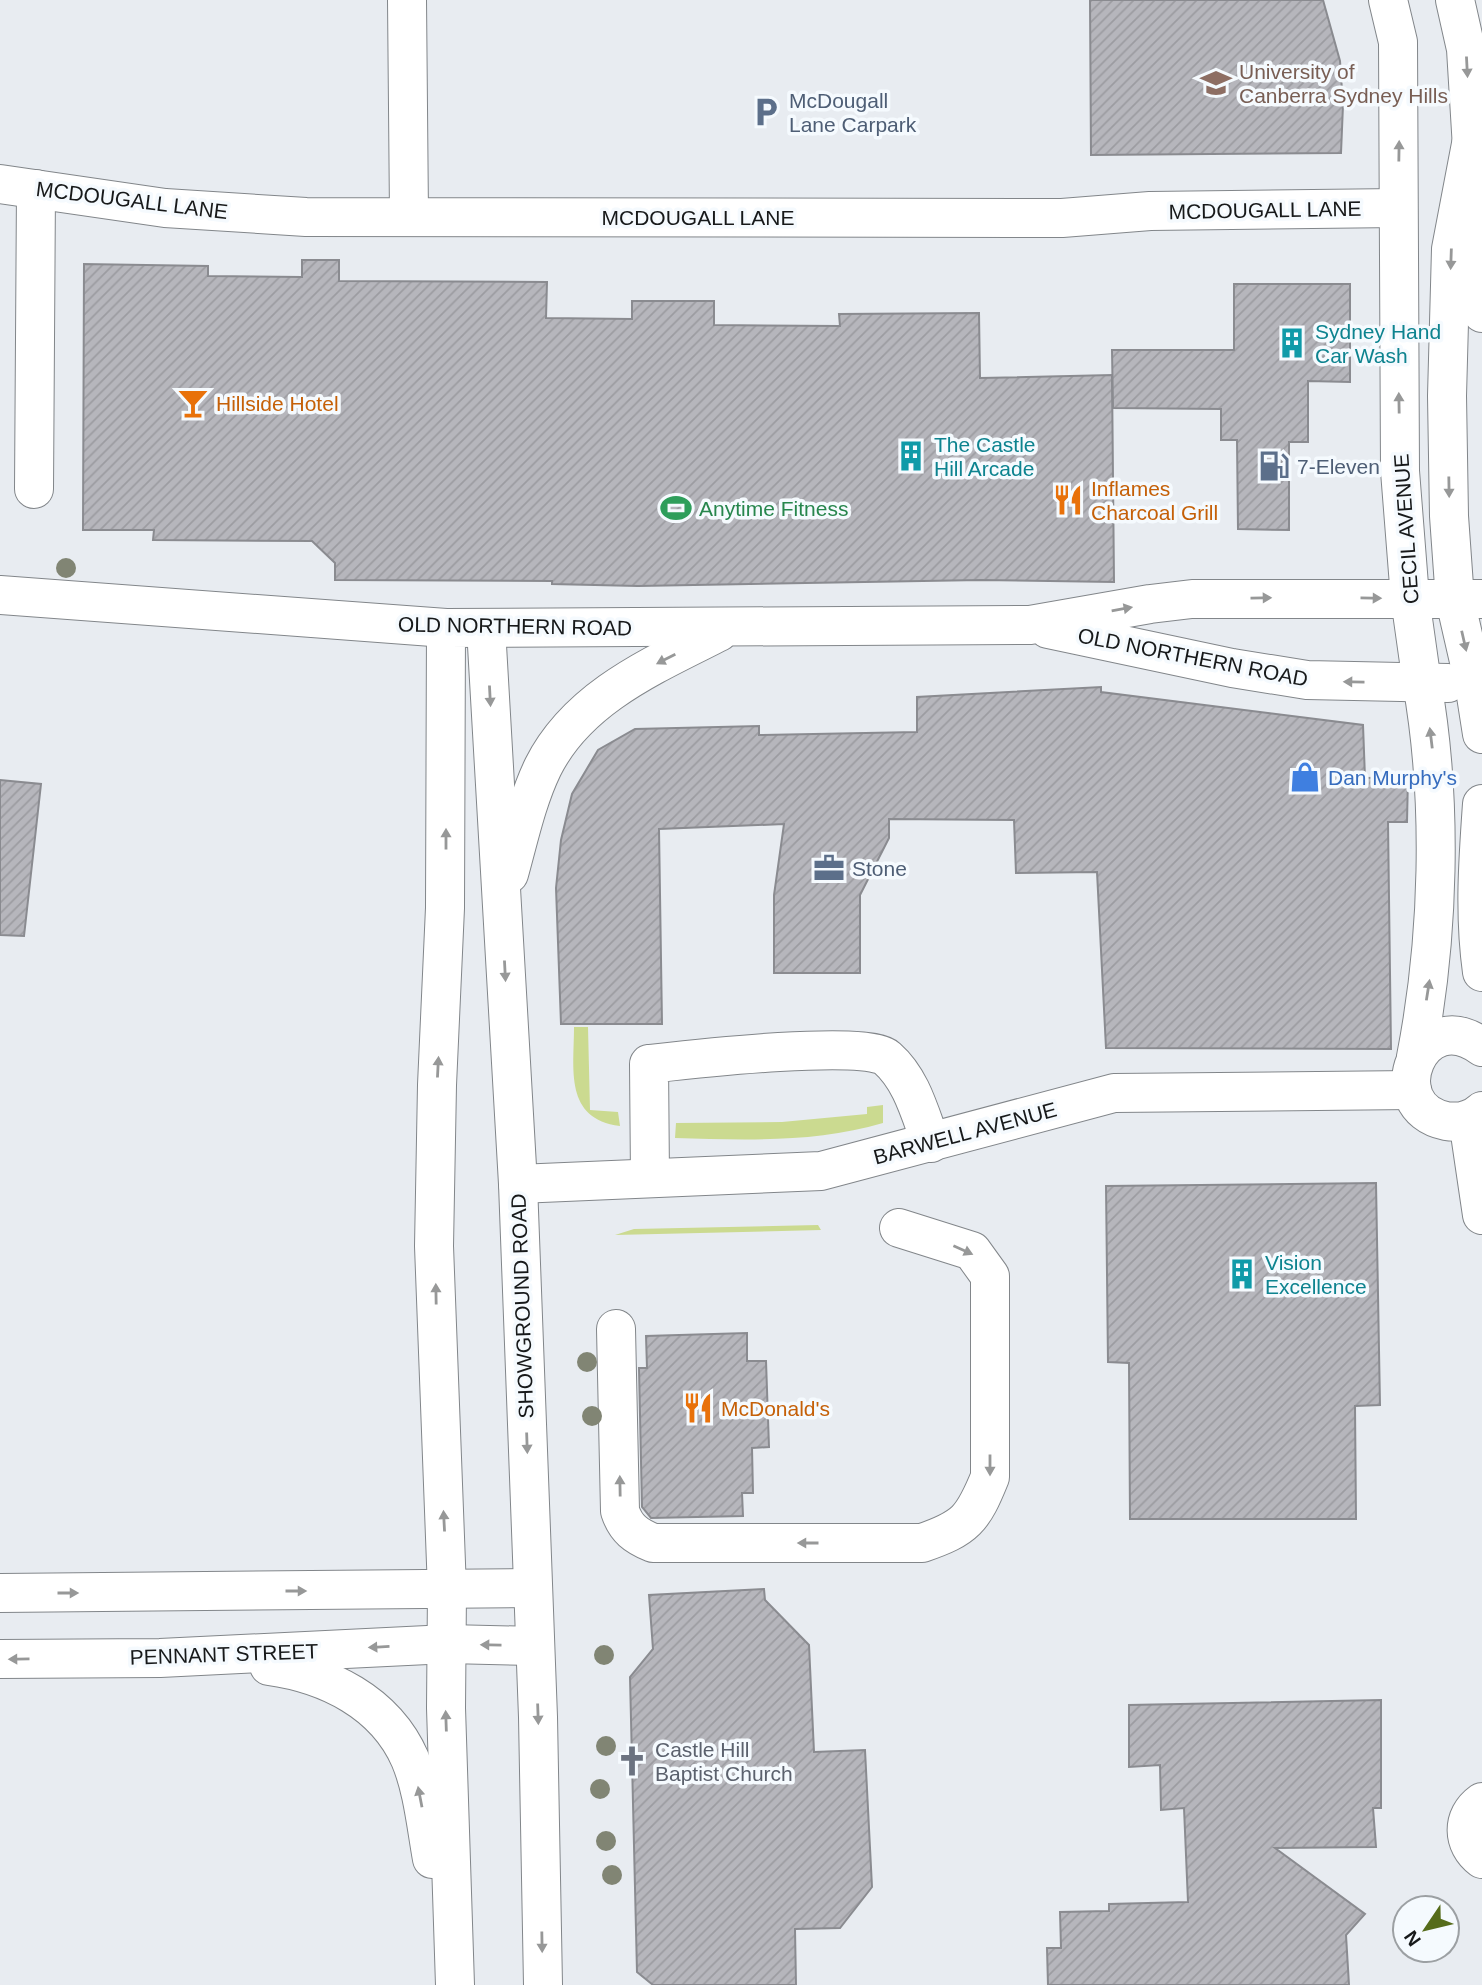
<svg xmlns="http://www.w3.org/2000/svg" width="1482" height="1985" font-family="Helvetica,sans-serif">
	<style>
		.grass { fill: #cbda90 }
		.building { fill: url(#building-hatch); stroke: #8a8b90; stroke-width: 2 }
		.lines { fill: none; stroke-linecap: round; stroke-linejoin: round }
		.minor-casing { stroke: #82868a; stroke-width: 40 }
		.major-casing { stroke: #82868a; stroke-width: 40 }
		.minor { stroke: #fff; stroke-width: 38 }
		.major { stroke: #fff; stroke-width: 38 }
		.tree { fill: #818574 }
		.oneway { fill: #979898 }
		.labels { text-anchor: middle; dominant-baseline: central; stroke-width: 7; stroke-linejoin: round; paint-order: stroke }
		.education-label { font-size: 21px; fill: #785e54; stroke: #f5fafe; text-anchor: start }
		.service-label { font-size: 21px; fill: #4e5e75; stroke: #f5fafe; text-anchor: start }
		.street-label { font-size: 21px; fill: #17191a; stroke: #f5fafe }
		.culture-label { font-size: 21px; fill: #0d838f; stroke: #f5fafe; text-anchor: start }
		.food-label { font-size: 21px; fill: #c56008; stroke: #f5fafe; text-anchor: start }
		.leisure-label { font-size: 21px; fill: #27864d; stroke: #f5fafe; text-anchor: start }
		.shop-label { font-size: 21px; fill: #366cbe; stroke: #f5fafe; text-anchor: start }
		.worship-label { font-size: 21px; fill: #5b616d; stroke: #f5fafe; text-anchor: start }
	</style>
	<defs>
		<pattern id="building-hatch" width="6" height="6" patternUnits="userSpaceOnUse" patternTransform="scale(1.75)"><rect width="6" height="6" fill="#b6b6bc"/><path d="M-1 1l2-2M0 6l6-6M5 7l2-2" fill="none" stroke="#9c9ca1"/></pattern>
	</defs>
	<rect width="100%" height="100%" fill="#e8ecf1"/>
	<g class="grass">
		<path d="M 574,1027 L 588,1027 L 590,1110 L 618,1112 L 620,1126 C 564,1119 574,1069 574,1027 Z"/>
		<path d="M 883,1105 L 883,1123 C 816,1143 744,1140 675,1138 L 676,1123 L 782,1122 L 867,1114 L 867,1107 Z"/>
		<path d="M 818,1225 L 821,1230 L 615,1235 L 634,1229 Z"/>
	</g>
	<g class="building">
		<path d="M 1090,0 L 1323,0 L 1340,61 L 1343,105 L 1341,153 L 1091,155 Z"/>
		<path d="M 302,260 L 339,260 L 339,281 L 547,282 L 546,318 L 632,319 L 632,301 L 714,301 L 714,325 L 840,326 L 839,314 L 979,313 L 980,378 L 1112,375 L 1114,582 L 981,580 L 638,586 L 552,584 L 552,581 L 335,580 L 335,563 L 312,541 L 153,540 L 154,530 L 83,530 L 84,264 L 208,266 L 208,276 L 302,277 Z"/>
		<path d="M 1234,284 L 1350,284 L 1350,382 L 1308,381 L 1308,442 L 1289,442 L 1289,530 L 1238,529 L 1237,440 L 1221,440 L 1221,409 L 1113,408 L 1112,350 L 1234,350 Z"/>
		<path d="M 1101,687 L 1101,692 L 1363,725 L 1365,778 L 1408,777 L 1407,822 L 1388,822 L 1391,1049 L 1106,1048 L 1097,872 L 1016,873 L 1014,820 L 889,819 L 889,838 L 860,895 L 860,973 L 774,973 L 774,895 L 784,824 L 659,829 L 662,1024 L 561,1024 L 556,888 L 561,840 L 572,794 L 598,750 L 635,729 L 759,726 L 759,735 L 917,732 L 917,697 Z"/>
		<path d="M 0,780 L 41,784 L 24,936 L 0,935 Z"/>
		<path d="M 1376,1183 L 1380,1405 L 1355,1406 L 1356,1519 L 1130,1519 L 1129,1363 L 1108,1362 L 1106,1186 Z"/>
		<path d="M 747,1333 L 747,1361 L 766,1361 L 769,1447 L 752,1448 L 753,1493 L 742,1493 L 743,1516 L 651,1518 L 642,1507 L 639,1368 L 647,1368 L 646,1336 Z"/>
		<path d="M 764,1589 L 765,1600 L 809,1645 L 814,1752 L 865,1750 L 872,1887 L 840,1928 L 795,1929 L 796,1985 L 653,1985 L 637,1972 L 630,1677 L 653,1649 L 649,1595 Z"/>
		<path d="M 1381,1700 L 1381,1808 L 1373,1808 L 1376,1847 L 1275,1848 L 1365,1914 L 1346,1935 L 1349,1985 L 1048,1985 L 1047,1948 L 1061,1948 L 1060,1912 L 1109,1911 L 1109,1904 L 1188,1902 L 1184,1808 L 1161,1810 L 1160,1765 L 1129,1767 L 1129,1705 Z"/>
	</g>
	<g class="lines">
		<g class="minor-casing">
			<g id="minor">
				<path d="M 407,0 L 409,215"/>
				<path d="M 0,184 L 165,208 L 306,217 L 1062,218 L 1150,211 L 1398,208"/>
				<path d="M 34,489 L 36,189"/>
				<path d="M 0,595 L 446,628"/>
				<path d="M 1474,683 L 1482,734"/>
				<path d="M 1482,804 C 1478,860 1474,915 1482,972"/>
				<path d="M 1482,1047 C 1420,1001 1378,1107 1446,1121 C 1459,1123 1472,1120 1482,1111"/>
				<path d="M 1416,1057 C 1439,939 1443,802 1422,683"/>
				<path d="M 1468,1120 L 1482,1215"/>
				<path d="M 650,1178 L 649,1064 C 685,1060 866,1039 887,1058 C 912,1080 920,1114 931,1143"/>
				<path d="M 518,1184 L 821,1171 L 1114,1093 L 1412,1090"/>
				<path d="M 616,1329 L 620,1511 C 626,1529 636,1536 653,1543 L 922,1543 C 966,1528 973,1519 990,1477 L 990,1276 L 972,1251 L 899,1228"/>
				<path d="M 1482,1802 C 1461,1817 1462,1844 1482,1859"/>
			</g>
		</g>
		<g class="major-casing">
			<g id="major">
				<path d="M 1388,0 L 1398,42 L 1400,471 L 1410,598 L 1422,683"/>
				<path d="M 1455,0 L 1466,49 L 1482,313"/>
				<path d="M 1471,144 L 1451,249 L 1447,396 L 1449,516 L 1455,600 L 1474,683"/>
				<path d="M 486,628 L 518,1184 L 538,1717 L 543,1985"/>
				<path d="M 1048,629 L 1232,668 L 1307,680 L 1448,683"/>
				<path d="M 509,874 C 519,838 527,800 543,767 C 578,697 654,665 719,632"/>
				<path d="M 0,1593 L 532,1588"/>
				<path d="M 0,1659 L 160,1658 L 448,1644 L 535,1646"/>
				<path d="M 269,1666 C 327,1674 385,1702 410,1759 C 423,1790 426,1826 432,1859"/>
				<path d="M 455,1985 L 446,1708 L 447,1590 L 434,1246 L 437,1085 L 445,908 L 446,628 L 1030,625 L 1150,604 L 1192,599 L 1482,599"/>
			</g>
		</g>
		<use href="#minor" class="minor"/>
		<use href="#major" class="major"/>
	</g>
	<g class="tree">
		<circle cx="66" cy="568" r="10"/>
		<circle cx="587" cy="1362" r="10"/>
		<circle cx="592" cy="1416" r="10"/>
		<circle cx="604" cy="1655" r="10"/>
		<circle cx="606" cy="1746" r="10"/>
		<circle cx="600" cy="1789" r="10"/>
		<circle cx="606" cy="1841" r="10"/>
		<circle cx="612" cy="1875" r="10"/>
	</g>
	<defs><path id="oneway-solid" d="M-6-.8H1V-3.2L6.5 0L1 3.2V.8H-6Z" transform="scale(1.75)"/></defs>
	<g class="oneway">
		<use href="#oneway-solid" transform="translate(1467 67) rotate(87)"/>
		<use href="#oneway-solid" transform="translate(1399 151) rotate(-89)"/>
		<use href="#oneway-solid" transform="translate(1451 259) rotate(92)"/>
		<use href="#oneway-solid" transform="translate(1399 403) rotate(-91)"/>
		<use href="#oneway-solid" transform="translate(1449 487) rotate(89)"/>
		<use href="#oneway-solid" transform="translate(1261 598) rotate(-1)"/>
		<use href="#oneway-solid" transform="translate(1371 598) rotate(1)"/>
		<use href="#oneway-solid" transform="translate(1122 609) rotate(-10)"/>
		<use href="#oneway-solid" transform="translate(1464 641) rotate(77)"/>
		<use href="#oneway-solid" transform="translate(666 659) rotate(153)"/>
		<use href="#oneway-solid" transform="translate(1354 682) rotate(-179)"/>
		<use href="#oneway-solid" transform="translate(490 696) rotate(87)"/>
		<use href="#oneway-solid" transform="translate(1431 738) rotate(-97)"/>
		<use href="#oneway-solid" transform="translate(446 839) rotate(-90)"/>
		<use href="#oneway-solid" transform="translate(505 971) rotate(87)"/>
		<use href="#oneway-solid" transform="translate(1428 990) rotate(-81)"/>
		<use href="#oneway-solid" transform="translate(438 1067) rotate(-87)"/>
		<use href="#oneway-solid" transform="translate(963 1250) rotate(24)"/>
		<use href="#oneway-solid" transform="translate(436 1294) rotate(-91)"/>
		<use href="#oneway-solid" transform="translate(527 1443) rotate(88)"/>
		<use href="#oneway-solid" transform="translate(990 1465) rotate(90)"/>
		<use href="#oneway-solid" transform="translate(620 1486) rotate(-91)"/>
		<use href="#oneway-solid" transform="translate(444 1521) rotate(-93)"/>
		<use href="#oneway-solid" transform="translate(808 1543) rotate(-180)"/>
		<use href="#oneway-solid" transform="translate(296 1591)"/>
		<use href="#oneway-solid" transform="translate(68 1593)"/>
		<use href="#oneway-solid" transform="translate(491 1645) rotate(-179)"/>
		<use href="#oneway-solid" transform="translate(379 1647) rotate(177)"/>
		<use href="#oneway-solid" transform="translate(19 1659) rotate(179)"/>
		<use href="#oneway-solid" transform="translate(538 1714) rotate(88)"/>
		<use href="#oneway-solid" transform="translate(446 1721) rotate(-92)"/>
		<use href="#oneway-solid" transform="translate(420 1797) rotate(-101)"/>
		<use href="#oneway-solid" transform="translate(542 1942) rotate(89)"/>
	</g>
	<defs>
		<g id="university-bare" transform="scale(2.415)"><path d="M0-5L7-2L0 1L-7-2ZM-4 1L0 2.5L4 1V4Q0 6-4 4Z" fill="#8d6e63" stroke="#f5fafe" stroke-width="2.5" paint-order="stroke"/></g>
		<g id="parking-bare" transform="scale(2.415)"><path d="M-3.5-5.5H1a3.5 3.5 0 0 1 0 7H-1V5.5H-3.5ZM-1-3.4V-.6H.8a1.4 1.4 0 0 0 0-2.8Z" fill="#5c6f8a" stroke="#f5fafe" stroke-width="2.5" paint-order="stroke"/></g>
		<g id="building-bare" transform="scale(2.415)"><path d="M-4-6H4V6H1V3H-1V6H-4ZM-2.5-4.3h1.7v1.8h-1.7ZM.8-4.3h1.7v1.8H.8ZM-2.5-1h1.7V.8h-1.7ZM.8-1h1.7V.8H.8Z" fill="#0f9aa8" stroke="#f5fafe" stroke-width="2.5" paint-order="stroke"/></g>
		<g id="bar-bare" transform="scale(2.415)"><path d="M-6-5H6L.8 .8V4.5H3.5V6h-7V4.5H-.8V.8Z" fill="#e8710a" stroke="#f5fafe" stroke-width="2.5" paint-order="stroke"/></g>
		<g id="fuel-bare" transform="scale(2.415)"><path d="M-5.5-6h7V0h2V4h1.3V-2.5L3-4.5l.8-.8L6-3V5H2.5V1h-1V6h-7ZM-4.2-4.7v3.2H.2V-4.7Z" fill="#5c6f8a" stroke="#f5fafe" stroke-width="2.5" paint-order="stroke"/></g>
		<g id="restaurant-bare" transform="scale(2.415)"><path d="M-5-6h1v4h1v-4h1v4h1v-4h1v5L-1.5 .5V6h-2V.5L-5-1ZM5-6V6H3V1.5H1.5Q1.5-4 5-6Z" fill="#e8710a" stroke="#f5fafe" stroke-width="2.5" paint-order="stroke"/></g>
		<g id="stadium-bare" transform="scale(2.415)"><path d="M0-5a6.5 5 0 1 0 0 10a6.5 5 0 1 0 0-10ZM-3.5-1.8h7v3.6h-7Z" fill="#2e9e5b" stroke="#f5fafe" stroke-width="2.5" paint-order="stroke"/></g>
		<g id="shop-bare" transform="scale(2.415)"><path d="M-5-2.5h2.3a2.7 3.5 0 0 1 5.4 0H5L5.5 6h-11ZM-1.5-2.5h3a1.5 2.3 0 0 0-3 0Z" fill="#3f7fe0" stroke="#f5fafe" stroke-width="2.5" paint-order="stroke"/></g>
		<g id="office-bare" transform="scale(2.415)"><path d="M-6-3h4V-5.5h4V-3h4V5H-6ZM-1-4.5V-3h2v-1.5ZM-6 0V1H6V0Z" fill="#5c6f8a" stroke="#f5fafe" stroke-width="2.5" paint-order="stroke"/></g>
		<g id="church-bare" transform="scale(2.415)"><path d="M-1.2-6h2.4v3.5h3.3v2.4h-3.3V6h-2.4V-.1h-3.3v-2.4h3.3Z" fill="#6b7280" stroke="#f5fafe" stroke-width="2.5" paint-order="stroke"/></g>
	</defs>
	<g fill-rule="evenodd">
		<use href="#university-bare" x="1216" y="83"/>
		<use href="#parking-bare" x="766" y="112"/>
		<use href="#building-bare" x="1292" y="343"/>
		<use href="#bar-bare" x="193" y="403"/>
		<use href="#building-bare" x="911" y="456"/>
		<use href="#fuel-bare" x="1274" y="466"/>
		<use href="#restaurant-bare" x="1068" y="500"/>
		<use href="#stadium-bare" x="676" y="508"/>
		<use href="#shop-bare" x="1305" y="777"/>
		<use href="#office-bare" x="829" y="868"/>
		<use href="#building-bare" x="1242" y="1274"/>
		<use href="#restaurant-bare" x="698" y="1408"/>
		<use href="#church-bare" x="632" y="1761"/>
	</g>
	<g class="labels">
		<g class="education-label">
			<text x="1239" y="71">University of<tspan x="1239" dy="24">Canberra Sydney Hills</tspan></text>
		</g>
		<g class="service-label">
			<text x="789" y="100">McDougall<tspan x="789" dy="24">Lane Carpark</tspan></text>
			<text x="1297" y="466">7-Eleven</text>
			<text x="852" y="868">Stone</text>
		</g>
		<g class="street-label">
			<text transform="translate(132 200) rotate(7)">MCDOUGALL LANE</text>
			<text transform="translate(1265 210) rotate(-1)">MCDOUGALL LANE</text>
			<text x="698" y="217">MCDOUGALL LANE</text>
			<text transform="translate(1406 529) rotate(-94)">CECIL AVENUE</text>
			<text transform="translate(515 626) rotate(1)">OLD NORTHERN ROAD</text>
			<text transform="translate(1193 657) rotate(11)">OLD NORTHERN ROAD</text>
			<text transform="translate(965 1133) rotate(-15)">BARWELL AVENUE</text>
			<text transform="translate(522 1306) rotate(-92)">SHOWGROUND ROAD</text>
			<text transform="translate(224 1654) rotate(-2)">PENNANT STREET</text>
		</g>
		<g class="culture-label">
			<text x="1315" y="331">Sydney Hand<tspan x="1315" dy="24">Car Wash</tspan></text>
			<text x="934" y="444">The Castle<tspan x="934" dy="24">Hill Arcade</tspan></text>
			<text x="1265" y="1262">Vision<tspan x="1265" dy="24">Excellence</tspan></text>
		</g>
		<g class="food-label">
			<text x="216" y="403">Hillside Hotel</text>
			<text x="1091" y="488">Inflames<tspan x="1091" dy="24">Charcoal Grill</tspan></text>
			<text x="721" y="1408">McDonald's</text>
		</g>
		<g class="leisure-label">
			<text x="699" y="508">Anytime Fitness</text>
		</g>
		<g class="shop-label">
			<text x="1328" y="777">Dan Murphy's</text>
		</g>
		<g class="worship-label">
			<text x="655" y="1749">Castle Hill<tspan x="655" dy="24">Baptist Church</tspan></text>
		</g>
	</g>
	<g transform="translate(1426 1929) rotate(235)"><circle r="33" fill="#f5fafe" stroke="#9ca0a3" stroke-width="2"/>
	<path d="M0-5L12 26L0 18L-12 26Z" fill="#566c1b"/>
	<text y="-10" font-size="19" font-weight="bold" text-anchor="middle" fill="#17191a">N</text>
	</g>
</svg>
